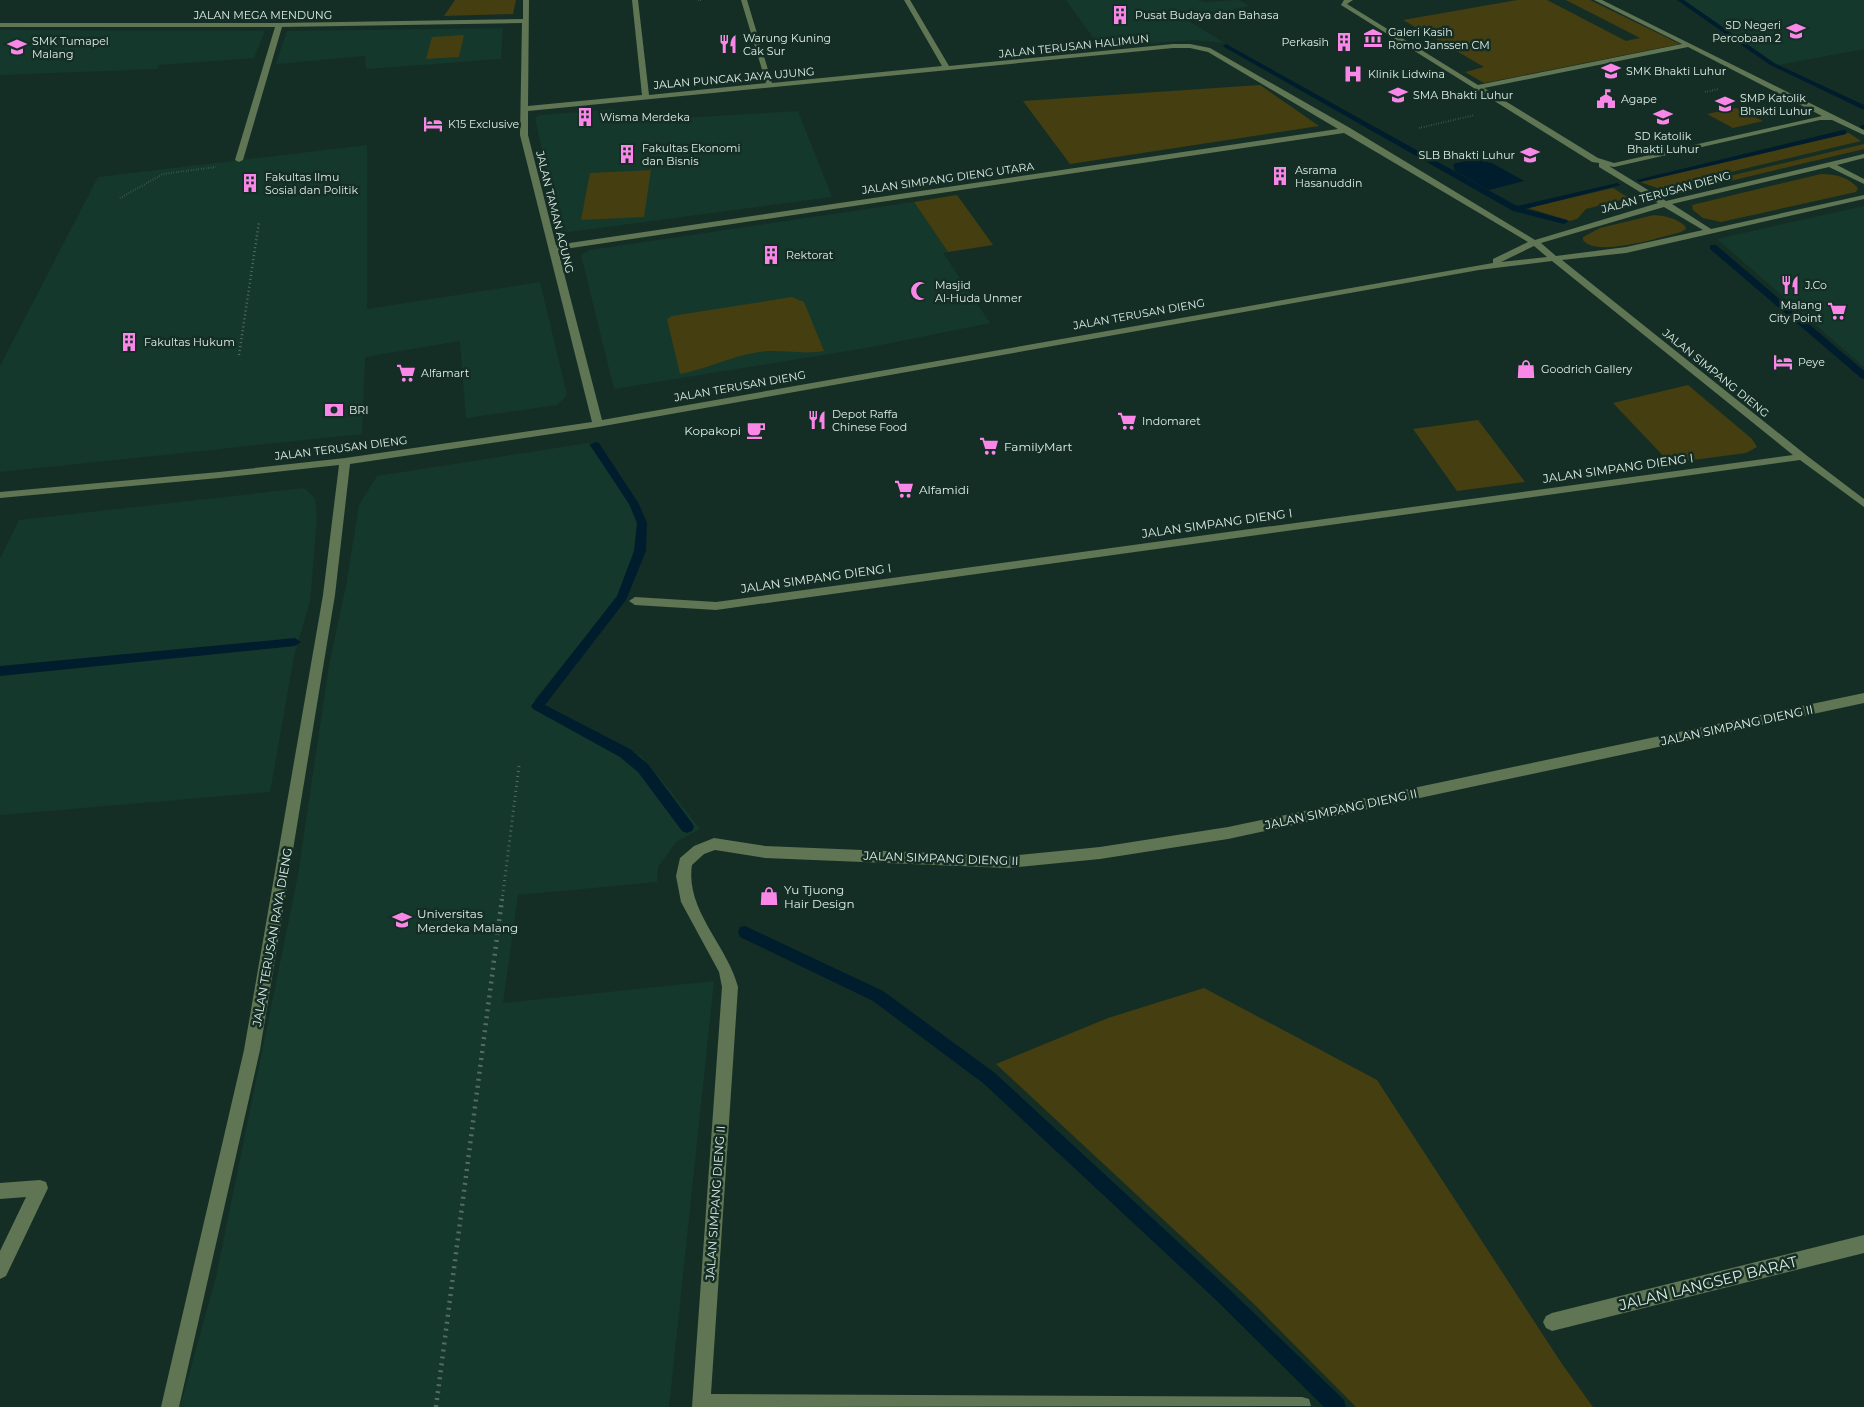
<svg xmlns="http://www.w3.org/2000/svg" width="1864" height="1407" font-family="Montserrat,sans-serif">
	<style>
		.built { fill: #15382c }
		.green { fill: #443e11 }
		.water { fill: #001d2d }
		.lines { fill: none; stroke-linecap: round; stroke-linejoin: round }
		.stream { fill: #001d2d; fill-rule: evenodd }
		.path-far3 { stroke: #566c63; stroke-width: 2; stroke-dasharray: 0.5 2; stroke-linecap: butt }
		.path-far2 { stroke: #566c63; stroke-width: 2.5; stroke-dasharray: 1 3; stroke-linecap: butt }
		.path-far1 { stroke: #566c63; stroke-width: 3; stroke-dasharray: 1 4; stroke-linecap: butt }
		.path { stroke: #566c63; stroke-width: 4.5; stroke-dasharray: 2 5; stroke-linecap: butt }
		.minor { fill: #5f7554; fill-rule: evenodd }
		.labels { text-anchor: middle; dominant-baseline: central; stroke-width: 5; stroke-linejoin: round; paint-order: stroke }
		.far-street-label { font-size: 11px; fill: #deeee7; stroke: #152e25 }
		.far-poi-label { font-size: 11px; fill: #deeee7; stroke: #152e25; text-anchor: start }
		.poi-label { font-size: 12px; fill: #deeee7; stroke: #152e25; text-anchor: start }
		.street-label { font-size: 12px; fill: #deeee7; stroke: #152e25 }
		.near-street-label { font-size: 15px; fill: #deeee7; stroke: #152e25 }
	</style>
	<rect width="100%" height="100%" fill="#152e25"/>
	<g class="built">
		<path d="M 1066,0 L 1197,0 L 1205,2 L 1239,0 L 1249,6 L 1185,19 L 1225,43 L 1193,40 L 1100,47 Z"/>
		<path d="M 1682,0 L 1864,0 L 1864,49 L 1778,65 Z"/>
		<path d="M 503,28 L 501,59 L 366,69 L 365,56 L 276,64 L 287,31 Z"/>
		<path d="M 0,30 L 265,31 L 254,58 L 159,65 L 157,69 L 0,75 Z"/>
		<path d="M 615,109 L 616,122 L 798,111 L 832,197 L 569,232 L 560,231 L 535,118 L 540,115 Z"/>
		<path d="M 367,145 L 367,309 L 540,282 L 567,395 L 557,405 L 466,418 L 460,341 L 365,357 L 362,434 L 0,472 L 0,366 L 98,177 Z"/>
		<path d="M 914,202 L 948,252 L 943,253 L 990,323 L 866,348 L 614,389 L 581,255 L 590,250 Z"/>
		<path d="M 1864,206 L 1864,367 L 1717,239 Z"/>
		<path d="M 588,443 L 621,489 L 640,524 L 638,550 L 618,598 L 534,700 L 641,756 L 660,778 L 700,829 L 676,842 L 658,867 L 657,882 L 518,895 L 503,1003 L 714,981 L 669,1407 L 180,1407 L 216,1277 L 298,875 L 329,665 L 346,586 L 359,505 L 377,476 Z"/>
		<path d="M 304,488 L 315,498 L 317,519 L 310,601 L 294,656 L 270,792 L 0,815 L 0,559 L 19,520 Z"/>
	</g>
	<g class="green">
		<path d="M 455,0 L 516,0 L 513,14 L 444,16 Z"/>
		<path d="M 1517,0 L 1547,0 L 1626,41 L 1640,38 L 1566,0 L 1590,0 L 1680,44 L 1484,83 L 1465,72 L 1484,67 L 1403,20 Z"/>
		<path d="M 464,35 L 459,57 L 426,59 L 432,37 Z"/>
		<path d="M 1260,85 L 1319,126 L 1070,164 L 1023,101 Z"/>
		<path d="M 1736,108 L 1763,121 L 1733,128 L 1707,114 Z"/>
		<path d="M 1849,133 L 1861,141 L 1660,189 L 1640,182 Z"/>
		<path d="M 1864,144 L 1864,149 L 1676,194 L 1666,191 Z"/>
		<path d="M 651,170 L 644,217 L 581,220 L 590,173 Z"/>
		<path d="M 1821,174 C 1836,174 1848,177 1858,188 L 1856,192 L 1721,222 L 1703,218 L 1693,210 L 1692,205 Z"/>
		<path d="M 1613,188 L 1629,198 L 1586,209 L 1577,219 L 1570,221 L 1528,208 Z"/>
		<path d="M 957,195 L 993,245 L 948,252 L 914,202 Z"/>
		<path d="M 1654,215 C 1666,216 1676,218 1685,226 L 1686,229 L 1681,232 C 1662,237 1595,258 1583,240 L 1583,237 L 1600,228 Z"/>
		<path d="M 792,297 L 804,302 L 824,351 C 802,355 781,349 759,352 C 731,356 707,369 680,374 L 667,319 L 672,316 Z"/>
		<path d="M 1688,385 L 1752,439 L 1757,447 L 1746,453 L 1670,463 L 1613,403 Z"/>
		<path d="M 1478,420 L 1525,482 L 1457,491 L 1413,429 Z"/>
		<path d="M 1204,988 L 1377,1080 L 1562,1364 L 1593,1407 L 1356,1407 L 1253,1303 L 996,1064 L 1108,1018 Z"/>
	</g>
	<path class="water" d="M 1473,159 L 1492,163 L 1524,181 L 1489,190 L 1455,171 L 1453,164 Z"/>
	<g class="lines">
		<g class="stream">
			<path d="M 1677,0 L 1684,0 L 1774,63 L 1864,105 L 1864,110 L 1770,65 Z"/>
			<path d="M 1226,44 L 1517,206 L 1617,183 L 1621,185 L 1525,209 L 1567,220 L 1568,222 L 1564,224 L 1513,211 L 1224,47 L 1223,46 Z"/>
			<path d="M 1861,125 L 1864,125 L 1864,130 L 1860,128 Z"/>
			<path d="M 1843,130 L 1846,130 L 1846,134 L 1640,182 L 1636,180 Z"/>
			<path d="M 1710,245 L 1716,245 L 1864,371 L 1864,379 L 1861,378 L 1710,249 Z"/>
			<path d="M 595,442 L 599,443 L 639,504 L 647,523 L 646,551 L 626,600 L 545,705 L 630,749 L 648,764 L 692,823 L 694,827 L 692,831 L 687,833 L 682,831 L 638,772 L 620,757 L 533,709 L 531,706 L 617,596 L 634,551 L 637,523 L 629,504 L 590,445 Z"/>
			<path d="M 295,638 L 301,642 L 295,646 L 0,676 L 0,666 Z"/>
			<path d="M 745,926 L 883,991 L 995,1073 L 1228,1288 L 1344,1400 L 1346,1407 L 1324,1407 L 1216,1300 L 983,1083 L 873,1001 L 740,937 L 738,932 L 740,927 Z"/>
		</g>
		<g class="path-far3">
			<path d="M 698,0 L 703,0"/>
			<path d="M 1705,92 L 1719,89"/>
			<path d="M 1419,128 L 1475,115"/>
			<path d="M 120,198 L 163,174 L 216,167"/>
		</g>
		<path class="path-far2" d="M 239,355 L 259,222"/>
		<path class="path-far1" d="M 502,901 L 519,766"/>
		<path class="path" d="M 436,1407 L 502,899"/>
		<g class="minor">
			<path d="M 523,0 L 529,0 L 528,106 L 642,95 L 632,0 L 638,0 L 649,95 L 766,83 L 741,0 L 747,0 L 772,83 L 942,66 L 904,0 L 910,0 L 949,66 L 1173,44 L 1190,44 L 1210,48 L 1350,128 L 1535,240 L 1658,203 L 1599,167 L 1599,163 L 1592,162 L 1341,5 L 1344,0 L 1353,0 L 1347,4 L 1478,85 L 1682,44 L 1594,0 L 1602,0 L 1864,130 L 1864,135 L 1832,120 L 1820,120 L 1614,167 L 1609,166 L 1666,201 L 1864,154 L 1864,158 L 1837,165 L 1864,179 L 1864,184 L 1829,167 L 1672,204 L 1711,229 L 1864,195 L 1864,199 L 1626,253 L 1562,260 L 1806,455 L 1864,499 L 1864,507 L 1800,460 L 716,610 L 635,605 L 629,601 L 635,597 L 716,602 L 1793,455 L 1552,261 L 1479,270 L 598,427 L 350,464 L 335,595 L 260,1050 L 179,1407 L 161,1407 L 244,1050 L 323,595 L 339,465 L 219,478 L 0,498 L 0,492 L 219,472 L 345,458 L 592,422 L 520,135 L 522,23 L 282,27 L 243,160 L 239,162 L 235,160 L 275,27 L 0,27 L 0,23 L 279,23 L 523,19 ZM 1688,47 L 1822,116 L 1614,163 L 1598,158 L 1484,88 ZM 1173,48 L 1190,48 L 1208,52 L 1338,129 L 556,245 L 528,135 L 528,111 ZM 1344,133 L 1528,242 L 1493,259 L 1493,263 L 602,420 L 558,250 ZM 1664,207 L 1703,230 L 1626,247 L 1556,256 L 1541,243 ZM 1534,246 L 1547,257 L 1501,262 Z"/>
			<path d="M 1864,693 L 1864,703 L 1228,839 L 1100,859 L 1008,868 L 765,858 L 715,850 L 704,854 L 692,865 C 685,910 727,945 738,987 L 711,1394 L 1302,1397 L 1309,1399 L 1311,1406 L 692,1407 L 722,987 L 719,972 L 681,902 L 676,876 L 680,858 L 694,846 L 714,838 L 765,846 L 1008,856 L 1100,847 L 1228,827 Z"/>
			<path d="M 40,1180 L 46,1182 L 48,1188 L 6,1276 L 0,1279 L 0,1251 L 26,1197 L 0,1199 L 0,1183 Z"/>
			<path d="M 1864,1235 L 1864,1253 L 1552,1331 L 1546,1328 L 1543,1322 L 1546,1316 L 1552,1313 Z"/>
		</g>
	</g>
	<defs>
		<g id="building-bare" transform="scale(1.5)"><path d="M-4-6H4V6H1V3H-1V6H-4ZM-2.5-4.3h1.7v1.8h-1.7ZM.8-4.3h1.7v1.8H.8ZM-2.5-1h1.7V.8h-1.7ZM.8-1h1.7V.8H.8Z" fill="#f987e8" stroke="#152e25" stroke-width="2.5" paint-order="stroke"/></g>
		<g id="school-bare" transform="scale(1.5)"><path d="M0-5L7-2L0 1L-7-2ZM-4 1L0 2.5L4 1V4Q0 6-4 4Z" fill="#f987e8" stroke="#152e25" stroke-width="2.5" paint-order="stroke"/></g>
		<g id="museum-bare" transform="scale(1.5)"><path d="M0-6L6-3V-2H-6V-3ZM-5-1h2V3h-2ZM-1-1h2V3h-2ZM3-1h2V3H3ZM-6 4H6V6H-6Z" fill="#f987e8" stroke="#152e25" stroke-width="2.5" paint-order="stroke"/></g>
		<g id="restaurant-bare" transform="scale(1.5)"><path d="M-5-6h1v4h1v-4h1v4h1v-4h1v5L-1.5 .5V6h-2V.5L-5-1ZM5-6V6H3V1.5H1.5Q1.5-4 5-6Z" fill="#f987e8" stroke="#152e25" stroke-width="2.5" paint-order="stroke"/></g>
		<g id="hospital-bare" transform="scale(1.5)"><path d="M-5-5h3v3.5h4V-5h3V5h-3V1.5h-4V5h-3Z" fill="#f987e8" stroke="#152e25" stroke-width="2.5" paint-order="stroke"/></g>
		<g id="civic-bare" transform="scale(1.5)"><path d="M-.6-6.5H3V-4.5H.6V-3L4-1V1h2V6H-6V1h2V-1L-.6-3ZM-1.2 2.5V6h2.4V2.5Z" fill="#f987e8" stroke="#152e25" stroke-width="2.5" paint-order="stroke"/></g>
		<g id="hotel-bare" transform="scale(1.5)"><path d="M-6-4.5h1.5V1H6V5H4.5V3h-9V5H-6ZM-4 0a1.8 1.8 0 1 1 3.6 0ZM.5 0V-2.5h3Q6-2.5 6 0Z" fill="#f987e8" stroke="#152e25" stroke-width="2.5" paint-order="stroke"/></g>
		<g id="mosque-bare" transform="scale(1.5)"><path d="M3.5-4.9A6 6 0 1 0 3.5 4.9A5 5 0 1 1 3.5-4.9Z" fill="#f987e8" stroke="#152e25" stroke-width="2.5" paint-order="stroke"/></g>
		<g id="supermarket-bare" transform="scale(1.5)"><path d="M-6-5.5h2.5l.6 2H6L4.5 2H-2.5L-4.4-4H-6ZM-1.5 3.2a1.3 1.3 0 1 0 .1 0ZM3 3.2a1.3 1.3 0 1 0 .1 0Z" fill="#f987e8" stroke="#152e25" stroke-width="2.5" paint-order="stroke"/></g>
		<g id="shop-bare" transform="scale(1.5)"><path d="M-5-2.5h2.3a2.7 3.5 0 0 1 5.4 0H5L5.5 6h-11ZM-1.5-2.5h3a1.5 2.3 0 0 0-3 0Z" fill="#f987e8" stroke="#152e25" stroke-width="2.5" paint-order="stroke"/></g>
		<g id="bank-bare" transform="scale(1.5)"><path d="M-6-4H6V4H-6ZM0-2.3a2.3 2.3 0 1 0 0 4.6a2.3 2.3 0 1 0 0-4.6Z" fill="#f987e8" stroke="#152e25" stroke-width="2.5" paint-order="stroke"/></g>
		<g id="cafe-bare" transform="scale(1.5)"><path d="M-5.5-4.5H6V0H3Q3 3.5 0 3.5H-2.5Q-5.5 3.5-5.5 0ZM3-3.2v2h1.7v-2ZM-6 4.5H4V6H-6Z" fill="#f987e8" stroke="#152e25" stroke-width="2.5" paint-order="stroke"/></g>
		<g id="university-bare" transform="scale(1.5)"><path d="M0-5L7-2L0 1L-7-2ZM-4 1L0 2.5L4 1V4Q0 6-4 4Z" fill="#f987e8" stroke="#152e25" stroke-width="2.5" paint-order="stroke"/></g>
	</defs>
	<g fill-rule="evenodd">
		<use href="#building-bare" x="1120" y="15"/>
		<use href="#school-bare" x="1796" y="31"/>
		<use href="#museum-bare" x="1373" y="38"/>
		<use href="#building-bare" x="1344" y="42"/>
		<use href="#restaurant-bare" x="728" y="44"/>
		<use href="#school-bare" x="17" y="47"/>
		<use href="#school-bare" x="1611" y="71"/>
		<use href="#hospital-bare" x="1353" y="74"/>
		<use href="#school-bare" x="1398" y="95"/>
		<use href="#civic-bare" x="1606" y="99"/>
		<use href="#school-bare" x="1725" y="104"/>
		<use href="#building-bare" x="585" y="117"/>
		<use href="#school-bare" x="1663" y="117"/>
		<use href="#hotel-bare" x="433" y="124"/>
		<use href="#building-bare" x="627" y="154"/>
		<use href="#school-bare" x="1530" y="155"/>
		<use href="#building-bare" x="1280" y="176"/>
		<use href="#building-bare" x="250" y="183"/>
		<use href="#building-bare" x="771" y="255"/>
		<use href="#restaurant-bare" x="1790" y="285"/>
		<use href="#mosque-bare" x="920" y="291"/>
		<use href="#supermarket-bare" x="1837" y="311"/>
		<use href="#building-bare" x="129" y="342"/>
		<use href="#hotel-bare" x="1783" y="362"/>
		<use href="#shop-bare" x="1526" y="369"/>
		<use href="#supermarket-bare" x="406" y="373"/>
		<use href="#bank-bare" x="334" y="410"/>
		<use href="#restaurant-bare" x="817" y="420"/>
		<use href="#supermarket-bare" x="1127" y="421"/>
		<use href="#cafe-bare" x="756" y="430"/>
		<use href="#supermarket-bare" x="989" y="446"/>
		<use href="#supermarket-bare" x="904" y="489"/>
		<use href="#shop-bare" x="769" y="896"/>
		<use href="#university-bare" x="402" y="920"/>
	</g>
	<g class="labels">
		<g class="far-street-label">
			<text x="263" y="15">JALAN MEGA MENDUNG</text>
			<text transform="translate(1074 46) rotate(-6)">JALAN TERUSAN HALIMUN</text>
			<text transform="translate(734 78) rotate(-5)">JALAN PUNCAK JAYA UJUNG</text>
			<text transform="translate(948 178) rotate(-8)">JALAN SIMPANG DIENG UTARA</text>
			<text transform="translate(1666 192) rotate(-15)">JALAN TERUSAN DIENG</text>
			<text transform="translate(555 212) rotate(76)">JALAN TAMAN AGUNG</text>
			<text transform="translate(1139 314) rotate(-10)">JALAN TERUSAN DIENG</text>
			<text transform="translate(1716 373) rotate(39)">JALAN SIMPANG DIENG</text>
			<text transform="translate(740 386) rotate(-10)">JALAN TERUSAN DIENG</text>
			<text transform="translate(341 448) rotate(-7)">JALAN TERUSAN DIENG</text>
		</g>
		<g class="far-poi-label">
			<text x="1135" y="15">Pusat Budaya dan Bahasa</text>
			<text x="1781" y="25" text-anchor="end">SD Negeri<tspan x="1781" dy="13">Percobaan 2</tspan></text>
			<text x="1388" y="32">Galeri Kasih<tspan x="1388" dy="13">Romo Janssen CM</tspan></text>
			<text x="743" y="38">Warung Kuning<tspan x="743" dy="13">Cak Sur</tspan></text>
			<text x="32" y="41">SMK Tumapel<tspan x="32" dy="13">Malang</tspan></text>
			<text x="1329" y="42" text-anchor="end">Perkasih</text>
			<text x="1626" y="71">SMK Bhakti Luhur</text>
			<text x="1368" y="74">Klinik Lidwina</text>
			<text x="1413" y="95">SMA Bhakti Luhur</text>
			<text x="1740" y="98">SMP Katolik<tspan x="1740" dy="13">Bhakti Luhur</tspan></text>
			<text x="1621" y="99">Agape</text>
			<text x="600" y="117">Wisma Merdeka</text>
			<text x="448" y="124">K15 Exclusive</text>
			<text x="1663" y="136" text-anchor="middle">SD Katolik<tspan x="1663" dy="13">Bhakti Luhur</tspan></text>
			<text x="642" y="148">Fakultas Ekonomi<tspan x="642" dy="13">dan Bisnis</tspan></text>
			<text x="1515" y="155" text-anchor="end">SLB Bhakti Luhur</text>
			<text x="1295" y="170">Asrama<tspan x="1295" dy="13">Hasanuddin</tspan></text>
			<text x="265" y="177">Fakultas Ilmu<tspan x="265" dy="13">Sosial dan Politik</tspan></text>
			<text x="786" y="255">Rektorat</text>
			<text x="935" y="285">Masjid<tspan x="935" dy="13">Al-Huda Unmer</tspan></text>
			<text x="1805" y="285">J.Co</text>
			<text x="1822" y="305" text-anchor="end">Malang<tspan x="1822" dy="13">City Point</tspan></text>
			<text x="144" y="342">Fakultas Hukum</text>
			<text x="1798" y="362">Peye</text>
			<text x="1541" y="369">Goodrich Gallery</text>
			<text x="421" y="373">Alfamart</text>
			<text x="349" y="410">BRI</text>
			<text x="832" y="414">Depot Raffa<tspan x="832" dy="13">Chinese Food</tspan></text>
			<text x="1142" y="421">Indomaret</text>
		</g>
		<g class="poi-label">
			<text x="741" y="430" text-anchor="end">Kopakopi</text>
			<text x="1004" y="446">FamilyMart</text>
			<text x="919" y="489">Alfamidi</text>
			<text x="784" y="889">Yu Tjuong<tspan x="784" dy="14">Hair Design</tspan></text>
			<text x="417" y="913">Universitas<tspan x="417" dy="14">Merdeka Malang</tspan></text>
		</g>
		<g class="street-label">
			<text transform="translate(1618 468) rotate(-8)">JALAN SIMPANG DIENG I</text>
			<text transform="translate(1217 523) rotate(-8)">JALAN SIMPANG DIENG I</text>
			<text transform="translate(816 578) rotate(-8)">JALAN SIMPANG DIENG I</text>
			<text transform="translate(1737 725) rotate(-12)">JALAN SIMPANG DIENG II</text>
			<text transform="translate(1341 809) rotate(-12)">JALAN SIMPANG DIENG II</text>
			<text transform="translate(941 858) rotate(2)">JALAN SIMPANG DIENG II</text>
			<text transform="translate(272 937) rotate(-80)">JALAN TERUSAN RAYA DIENG</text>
			<text transform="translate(715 1203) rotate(-86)">JALAN SIMPANG DIENG II</text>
		</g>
		<g class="near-street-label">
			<text transform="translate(1708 1283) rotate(-14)">JALAN LANGSEP BARAT</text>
		</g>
	</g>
</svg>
